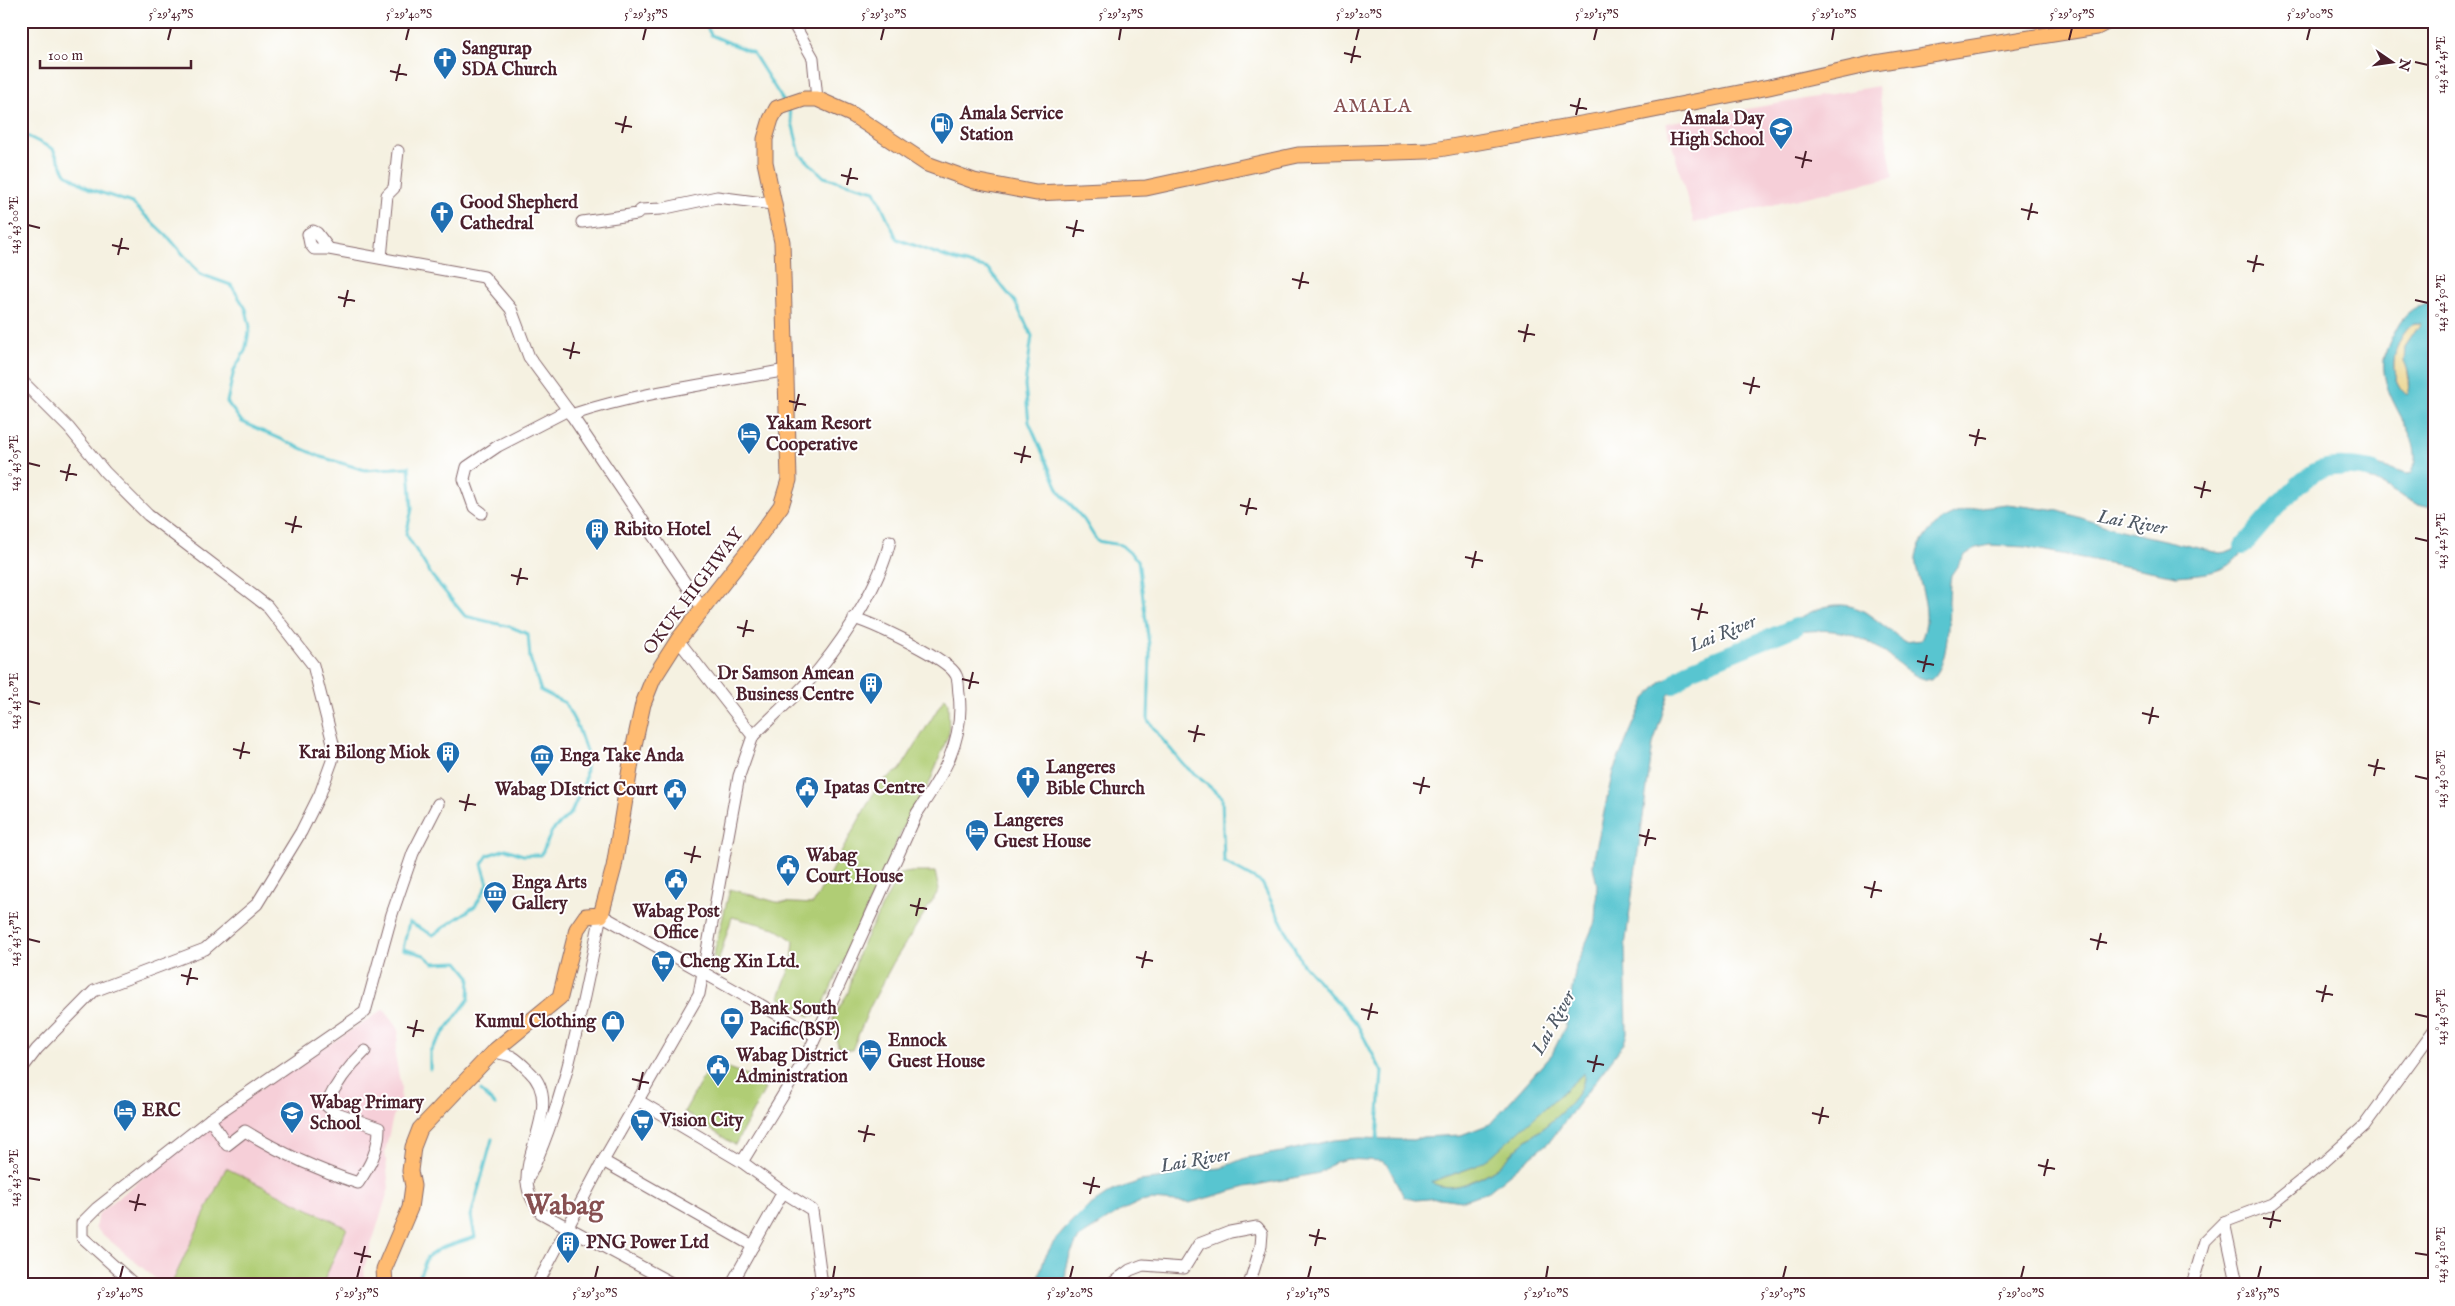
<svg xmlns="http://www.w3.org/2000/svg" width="2455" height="1306" font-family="'IM FELL English',serif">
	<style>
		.built { fill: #f6cfd8 }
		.green { fill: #b0cd74; stroke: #7d7650 }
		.sand { fill: #eeda9e; stroke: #9c7c64 }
		.water { fill: #59c5d0; stroke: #52727e; fill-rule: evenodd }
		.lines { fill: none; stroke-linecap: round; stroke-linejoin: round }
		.stream { stroke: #59c5d0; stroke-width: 3 }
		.river { stroke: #59c5d0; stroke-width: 18 }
		.minor-casing { stroke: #86686b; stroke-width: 13 }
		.major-casing { stroke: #86686b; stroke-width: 17 }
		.minor { stroke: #fff; stroke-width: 11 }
		.major { stroke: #ffbb71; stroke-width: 15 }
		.ticks { fill: none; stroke: #4a1f2b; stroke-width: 2 }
		.labels { text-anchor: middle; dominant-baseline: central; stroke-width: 4; stroke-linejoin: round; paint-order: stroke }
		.poi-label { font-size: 18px; font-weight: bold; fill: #4a1f2b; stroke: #fff; text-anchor: start }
		.street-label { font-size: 18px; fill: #4a1f2b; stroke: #fff }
		.water-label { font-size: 19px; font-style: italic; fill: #4f5965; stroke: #fff }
		.quarter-label { font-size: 20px; letter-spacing: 1px; fill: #875051; stroke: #fff }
		.town-label { font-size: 28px; font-weight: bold; fill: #875051; stroke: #fff }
		.neatline { fill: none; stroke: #4a1f2b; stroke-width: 2 }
		.ticks-label { font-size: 12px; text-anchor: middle; fill: #4a1f2b }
	</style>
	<rect width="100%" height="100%" fill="#fff"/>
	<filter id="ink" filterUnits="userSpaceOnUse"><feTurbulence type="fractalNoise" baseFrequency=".02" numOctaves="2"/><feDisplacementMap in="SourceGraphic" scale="10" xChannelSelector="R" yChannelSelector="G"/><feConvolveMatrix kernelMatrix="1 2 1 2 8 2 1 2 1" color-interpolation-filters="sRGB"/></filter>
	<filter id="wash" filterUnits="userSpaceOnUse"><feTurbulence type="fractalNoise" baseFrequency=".0096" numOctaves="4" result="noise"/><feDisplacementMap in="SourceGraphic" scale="20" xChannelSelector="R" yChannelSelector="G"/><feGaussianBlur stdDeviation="1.12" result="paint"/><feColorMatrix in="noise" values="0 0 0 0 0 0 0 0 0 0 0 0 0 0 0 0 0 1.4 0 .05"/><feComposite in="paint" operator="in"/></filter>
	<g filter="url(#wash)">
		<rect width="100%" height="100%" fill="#f5f1e1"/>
		<g class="built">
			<path d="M 1878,86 L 1893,177 L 1694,223 L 1666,123 Z"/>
			<path d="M 384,1009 L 399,1030 L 395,1055 L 401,1087 L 400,1102 L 393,1117 L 385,1151 L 389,1188 L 364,1268 L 365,1285 L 163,1285 L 95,1228 L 99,1213 L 231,1107 Z"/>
		</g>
		<g class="green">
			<path d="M 945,697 L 948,703 L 949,733 L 930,782 L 904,826 L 819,1014 L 809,1016 L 779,997 L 792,962 L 794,941 L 775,928 L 732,917 L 718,962 L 713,957 L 730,889 L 776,902 L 813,904 L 879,783 L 900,770 Z"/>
			<path d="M 912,872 L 935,872 L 939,890 L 893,963 L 870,1007 L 852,1050 L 839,1049 L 834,1032 L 833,1017 L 848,993 L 859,951 L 899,874 Z"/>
			<path d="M 712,1062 L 749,1076 L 765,1089 L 735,1145 L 684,1112 Z"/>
			<path d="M 1584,1073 C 1587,1098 1541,1129 1523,1143 C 1514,1150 1507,1160 1498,1167 C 1480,1179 1450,1195 1431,1182 L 1476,1166 Z"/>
			<path d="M 226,1168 L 347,1228 L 322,1285 L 171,1285 Z"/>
		</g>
		<path class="sand" d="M 2414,323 L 2421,323 L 2405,347 L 2410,391 L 2407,395 C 2384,377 2394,338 2414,323 Z"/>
		<g class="water">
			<path d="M 2434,302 L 2434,507 L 2431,508 L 2418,505 L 2350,468 L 2374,464 L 2407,474 L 2412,473 C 2428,435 2379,404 2384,359 C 2386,348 2392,337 2397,327 C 2404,313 2418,303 2434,302 ZM 2414,323 L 2421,323 L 2405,347 L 2404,361 C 2408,368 2413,388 2407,395 C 2384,377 2394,338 2414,323 Z"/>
			<path d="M 2007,504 L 2059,511 L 2116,529 L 2220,553 C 2235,552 2247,539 2258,530 C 2233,570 2223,573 2176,576 L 2025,547 L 1990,545 L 1976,548 L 1965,555 L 1951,575 C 1946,603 1954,661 1931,680 C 1913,679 1899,663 1885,653 C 1876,646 1865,640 1855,636 C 1829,626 1801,632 1774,635 C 1802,616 1832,593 1865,612 C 1879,621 1892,633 1906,642 L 1921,640 C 1933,615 1921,590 1916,565 C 1915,557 1918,547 1923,540 C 1942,509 1974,508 2007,504 Z"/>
			<path d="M 1690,670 L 1668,696 L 1653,744 L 1625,946 L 1627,1033 L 1624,1043 L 1616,1054 L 1550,1141 L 1489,1191 L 1462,1201 L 1440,1198 L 1416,1200 L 1404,1197 L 1388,1166 L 1382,1161 L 1348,1159 L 1335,1162 L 1319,1173 L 1246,1187 L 1189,1203 L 1152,1200 L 1140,1202 L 1121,1211 L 1079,1238 L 1070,1255 L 1066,1270 L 1065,1285 L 1036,1285 L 1044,1259 L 1053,1243 L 1067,1227 L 1085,1209 L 1110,1192 L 1140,1181 L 1166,1178 L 1188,1171 L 1221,1168 L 1245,1158 L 1282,1152 L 1334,1140 L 1361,1138 L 1413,1140 L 1423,1137 L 1461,1135 L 1490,1124 L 1552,1054 L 1566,1025 L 1576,966 L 1595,922 L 1597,885 L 1593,866 L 1594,858 L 1613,771 L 1644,700 L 1662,681 ZM 1584,1073 C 1588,1097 1540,1130 1523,1143 C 1514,1150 1507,1160 1498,1167 C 1481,1179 1450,1195 1431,1182 L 1476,1166 L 1489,1158 Z"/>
		</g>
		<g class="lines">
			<g class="stream">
				<path d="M 704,21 L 711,35 L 753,53 L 784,102"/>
				<path d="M 789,110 L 800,154 L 824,177 L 875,191 L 897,239 L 951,259 L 988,269 L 1015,302 L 1032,336 L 1025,385 L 1029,422 L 1060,493 L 1084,520 L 1097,541 L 1121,545 L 1138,560 L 1150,652 L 1148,720 L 1161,738 L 1185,766 L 1222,797 L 1224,862 L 1262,883 L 1302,963 L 1357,1024 L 1382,1072 L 1377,1140"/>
				<path d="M 21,133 L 53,149 L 66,174 L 90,189 L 132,203 L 170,239 L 200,274 L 231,285 L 246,309 L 250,327 L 245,351 L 234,370 L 227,402 L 242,422 L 321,457 L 365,470 L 409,467 L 412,509 L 406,534 L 432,576 L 465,616 L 511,627 L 528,634 L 530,658 L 541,691 L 565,703 L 578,728 L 587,754 L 585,781 L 571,813 L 552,831 L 541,855 L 523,855 L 506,849 L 488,855 L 482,864 L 488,884 L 475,906 L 433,935 L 409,922 L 403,949 L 424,955 L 433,963 L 458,962 L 470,977 L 469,999 L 430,1051 L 430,1069"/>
				<path d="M 481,1091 L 495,1105"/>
				<path d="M 416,1285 L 427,1257 L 441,1248 L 475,1237 L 471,1216 L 492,1139"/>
			</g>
			<g class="river">
				<path d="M 2243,546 C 2263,524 2291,487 2315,472 C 2327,464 2359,467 2372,470"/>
				<path d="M 1673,685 L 1690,670 L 1796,627"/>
			</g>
		</g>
	</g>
	<g filter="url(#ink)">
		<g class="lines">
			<g class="minor-casing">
				<g id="minor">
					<path d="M 792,21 L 813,58 L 817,99"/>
					<path d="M 582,222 L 637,214 L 641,210 L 661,209 L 717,197 L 772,204"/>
					<path d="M 329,249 L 314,249 L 310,244 L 308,234 L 313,231 L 317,233 L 329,249 L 484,277 L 511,309 L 529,357 L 568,410 L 702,608"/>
					<path d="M 381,258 L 387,195 L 394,188 L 398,151"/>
					<path d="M 21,380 L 69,428 L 105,472 L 148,515 L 267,606 L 313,665 L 334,747 L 332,761 L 320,794 L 301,832 L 257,904 L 205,949 L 94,991 L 37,1049 L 21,1070"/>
					<path d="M 571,415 C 640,392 715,383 787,370"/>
					<path d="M 482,513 L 474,507 L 464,479 L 467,467 L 498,446 L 568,410"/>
					<path d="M 678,640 L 753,736"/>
					<path d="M 493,1052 C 513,1055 514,1056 529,1071 C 562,1101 525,1147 527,1182 C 528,1195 534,1203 541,1213 L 675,1285"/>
					<path d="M 639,1101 L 742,1162 L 783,1192 L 812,1210 L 822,1285"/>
					<path d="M 210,1119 L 227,1145 L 245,1131 C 281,1153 318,1170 358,1183 C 370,1166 379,1149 379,1128 L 334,1112 L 326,1105 C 336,1083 348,1067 365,1051"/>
					<path d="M 603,1161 L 753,1246"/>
					<path d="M 742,1162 L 807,1056 L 917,813 C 942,776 965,741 959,694 C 958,689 959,680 956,675 C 948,658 873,624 854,618"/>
					<path d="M 527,1181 C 567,1099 582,1004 601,915 L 816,1036"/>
					<path d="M 2224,1222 L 2272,1204 L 2324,1162 L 2364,1126 L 2434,1030"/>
					<path d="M 135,1285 L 82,1237 L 82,1223 L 97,1208 L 210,1119 L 365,1012 L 392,914 L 413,853 L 438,804"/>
					<path d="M 537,1285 L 603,1161 L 699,994 L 739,776 L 753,736 C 775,713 801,692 820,668 C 848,633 880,584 890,541"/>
					<path d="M 731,1285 L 783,1192"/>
					<path d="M 1110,1285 L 1130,1270 L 1143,1265 L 1184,1268 L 1199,1244 L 1230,1232 L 1257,1227 L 1262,1233 L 1261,1246 L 1249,1285"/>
					<path d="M 2192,1285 L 2205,1241 L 2224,1222 L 2236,1278 L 2241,1285"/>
				</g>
			</g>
			<g class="major-casing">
				<path id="major" d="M 385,1285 L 384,1269 L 410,1208 L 413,1186 L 410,1171 L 413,1147 L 420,1129 L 493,1052 L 560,997 L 577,929 L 586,916 L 601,915 L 614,867 L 633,750 L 643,704 L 653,679 L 678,640 L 749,550 L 781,506 L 789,480 L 782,242 L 765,162 L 765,139 L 771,119 L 777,108 L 804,99 L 817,99 L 853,115 L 927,164 L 974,181 L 1036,193 L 1146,188 L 1298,155 L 1428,151 L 1609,119 L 1769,87 L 1875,63 L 2097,27 L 2109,21"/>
			</g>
			<use href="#minor" class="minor"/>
			<use href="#major" class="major"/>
		</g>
	</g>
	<path class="ticks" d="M 168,40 L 171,28M 406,40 L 409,28M 643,40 L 646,28M 881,40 L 884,28M 1119,40 L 1121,28M 1356,40 L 1359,28M 1594,40 L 1597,28M 1832,40 L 1834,28M 2069,40 L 2072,28M 2307,40 L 2310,28M 1344,53 L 1361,57M 2415,62 L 2428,65M 1351,63 L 1355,46M 390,71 L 407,75M 396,81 L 400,64M 1570,105 L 1587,109M 1576,115 L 1580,98M 615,123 L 632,127M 622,133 L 626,116M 1795,157 L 1812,161M 1802,168 L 1806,151M 841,175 L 858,179M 847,185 L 851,168M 2021,209 L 2038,213M 2028,220 L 2032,203M 28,225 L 40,228M 1066,227 L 1084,231M 1073,237 L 1077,220M 112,245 L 129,249M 118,255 L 122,238M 2247,261 L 2264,265M 2253,272 L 2257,255M 1292,279 L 1309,283M 1299,289 L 1303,272M 338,297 L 355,301M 2415,300 L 2428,303M 344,307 L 348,290M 1518,331 L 1535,335M 1524,342 L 1528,324M 563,349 L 580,353M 570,359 L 574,342M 1743,383 L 1760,387M 1750,394 L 1754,377M 789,401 L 806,405M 795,411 L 799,394M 1969,435 L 1986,439M 1975,446 L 1979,429M 1014,453 L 1031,457M 28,463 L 40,466M 1021,463 L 1025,446M 60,471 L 77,475M 66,481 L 70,464M 2194,487 L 2211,491M 2201,498 L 2205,481M 1240,505 L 1257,509M 1246,515 L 1250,498M 285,523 L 302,527M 292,533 L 296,516M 2415,538 L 2428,541M 1465,557 L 1483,561M 1472,568 L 1476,551M 511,575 L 528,579M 517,585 L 521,568M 1691,609 L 1708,613M 1698,620 L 1702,603M 737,627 L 754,631M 743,637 L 747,620M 1917,661 L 1934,665M 1923,672 L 1927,655M 962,679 L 979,683M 969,689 L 973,672M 28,701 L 40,704M 2142,713 L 2159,717M 2149,724 L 2153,707M 1188,731 L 1205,735M 1194,742 L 1198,725M 233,749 L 250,753M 240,759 L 244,742M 2368,765 L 2385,769M 2374,776 L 2378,759M 2415,776 L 2428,779M 1413,783 L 1430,787M 1420,794 L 1424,777M 459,801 L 476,805M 465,811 L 469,794M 1639,835 L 1656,839M 1645,846 L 1649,829M 684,853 L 701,857M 691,863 L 695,846M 1864,887 L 1882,891M 1871,898 L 1875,881M 910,905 L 927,909M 916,916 L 920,898M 28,939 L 40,942M 2090,939 L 2107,943M 2097,950 L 2101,933M 1136,957 L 1153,961M 1142,968 L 1146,951M 181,975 L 198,979M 187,985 L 191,968M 2316,991 L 2333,995M 2322,1002 L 2326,985M 1361,1009 L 1378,1013M 2415,1014 L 2428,1017M 1368,1020 L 1372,1003M 407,1027 L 424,1031M 413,1037 L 417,1020M 1587,1061 L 1604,1065M 1593,1072 L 1597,1055M 632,1079 L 649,1083M 639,1090 L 643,1072M 1812,1113 L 1829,1117M 1819,1124 L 1823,1107M 858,1131 L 875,1135M 864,1142 L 868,1125M 2038,1165 L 2055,1169M 2044,1176 L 2048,1159M 28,1178 L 40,1180M 1083,1183 L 1100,1187M 1090,1194 L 1094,1177M 129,1201 L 146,1205M 135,1211 L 139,1194M 2263,1218 L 2281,1221M 2270,1228 L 2274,1211M 1309,1235 L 1326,1239M 1315,1246 L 1319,1229M 354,1253 L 371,1257M 2415,1253 L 2428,1255M 361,1263 L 365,1246M 120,1278 L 123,1266M 357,1278 L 360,1266M 595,1278 L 598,1266M 833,1278 L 835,1266M 1070,1278 L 1073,1266M 1308,1278 L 1311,1266M 1546,1278 L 1548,1266M 1783,1278 L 1786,1266M 2021,1278 L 2024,1266M 2258,1278 L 2261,1266"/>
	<defs>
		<g id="church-pin" transform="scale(1.25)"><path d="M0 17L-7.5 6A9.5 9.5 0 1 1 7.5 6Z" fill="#1f6fb2" stroke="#fff"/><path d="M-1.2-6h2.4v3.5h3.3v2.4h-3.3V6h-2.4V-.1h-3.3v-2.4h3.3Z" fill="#fff"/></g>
		<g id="fuel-pin" transform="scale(1.25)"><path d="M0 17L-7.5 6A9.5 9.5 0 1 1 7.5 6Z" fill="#1f6fb2" stroke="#fff"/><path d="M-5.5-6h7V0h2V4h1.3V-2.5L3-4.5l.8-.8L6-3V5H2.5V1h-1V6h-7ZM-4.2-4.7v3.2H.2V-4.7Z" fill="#fff"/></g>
		<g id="school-pin" transform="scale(1.25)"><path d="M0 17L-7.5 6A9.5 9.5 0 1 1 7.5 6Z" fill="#1f6fb2" stroke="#fff"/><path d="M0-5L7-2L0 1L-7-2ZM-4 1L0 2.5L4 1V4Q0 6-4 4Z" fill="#fff"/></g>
		<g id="hotel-pin" transform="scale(1.25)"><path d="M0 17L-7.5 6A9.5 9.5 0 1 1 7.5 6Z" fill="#1f6fb2" stroke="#fff"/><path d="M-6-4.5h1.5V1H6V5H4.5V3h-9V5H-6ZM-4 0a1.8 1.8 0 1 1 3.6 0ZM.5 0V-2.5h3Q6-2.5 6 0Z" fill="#fff"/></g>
		<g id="building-pin" transform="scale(1.25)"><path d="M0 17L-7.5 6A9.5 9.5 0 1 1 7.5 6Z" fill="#1f6fb2" stroke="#fff"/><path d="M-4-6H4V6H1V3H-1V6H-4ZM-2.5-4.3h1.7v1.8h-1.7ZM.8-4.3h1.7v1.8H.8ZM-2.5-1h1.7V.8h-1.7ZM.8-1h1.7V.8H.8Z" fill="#fff"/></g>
		<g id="museum-pin" transform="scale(1.25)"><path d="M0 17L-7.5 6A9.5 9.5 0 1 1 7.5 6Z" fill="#1f6fb2" stroke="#fff"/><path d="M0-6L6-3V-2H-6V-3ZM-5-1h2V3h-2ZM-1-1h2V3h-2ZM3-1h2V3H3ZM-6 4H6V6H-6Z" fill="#fff"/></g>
		<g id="civic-pin" transform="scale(1.25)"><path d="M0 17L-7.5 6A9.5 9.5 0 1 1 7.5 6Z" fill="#1f6fb2" stroke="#fff"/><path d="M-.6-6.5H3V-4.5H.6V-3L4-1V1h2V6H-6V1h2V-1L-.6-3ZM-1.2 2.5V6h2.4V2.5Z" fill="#fff"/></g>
		<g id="supermarket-pin" transform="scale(1.25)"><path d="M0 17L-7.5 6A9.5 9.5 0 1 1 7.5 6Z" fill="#1f6fb2" stroke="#fff"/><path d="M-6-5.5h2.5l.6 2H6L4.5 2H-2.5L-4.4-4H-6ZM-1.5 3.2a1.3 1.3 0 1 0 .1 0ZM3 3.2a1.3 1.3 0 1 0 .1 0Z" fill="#fff"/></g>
		<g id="bank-pin" transform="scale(1.25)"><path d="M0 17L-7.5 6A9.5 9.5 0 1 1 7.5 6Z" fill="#1f6fb2" stroke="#fff"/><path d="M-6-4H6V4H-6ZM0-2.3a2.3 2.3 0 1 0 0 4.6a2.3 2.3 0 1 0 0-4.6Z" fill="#fff"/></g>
		<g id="shop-pin" transform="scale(1.25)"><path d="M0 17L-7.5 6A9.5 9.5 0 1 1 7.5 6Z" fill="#1f6fb2" stroke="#fff"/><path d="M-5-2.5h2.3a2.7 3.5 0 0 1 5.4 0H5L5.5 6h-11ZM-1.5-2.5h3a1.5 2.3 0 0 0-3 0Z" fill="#fff"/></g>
	</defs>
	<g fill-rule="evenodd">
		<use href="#church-pin" x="445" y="59"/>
		<use href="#fuel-pin" x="942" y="124"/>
		<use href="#school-pin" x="1781" y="129"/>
		<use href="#church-pin" x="442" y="213"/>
		<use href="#hotel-pin" x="749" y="434"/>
		<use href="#building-pin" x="597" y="530"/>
		<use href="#building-pin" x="871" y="684"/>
		<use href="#building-pin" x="448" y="753"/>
		<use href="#museum-pin" x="542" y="756"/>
		<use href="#church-pin" x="1028" y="778"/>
		<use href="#civic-pin" x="807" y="788"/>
		<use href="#civic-pin" x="675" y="790"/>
		<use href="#hotel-pin" x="977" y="831"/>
		<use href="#civic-pin" x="788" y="866"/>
		<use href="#civic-pin" x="676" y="880"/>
		<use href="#museum-pin" x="495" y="893"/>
		<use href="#supermarket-pin" x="663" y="962"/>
		<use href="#bank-pin" x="732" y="1019"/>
		<use href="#shop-pin" x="613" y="1022"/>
		<use href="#hotel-pin" x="870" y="1051"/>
		<use href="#civic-pin" x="718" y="1066"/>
		<use href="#hotel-pin" x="125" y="1111"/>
		<use href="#school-pin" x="292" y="1113"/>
		<use href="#supermarket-pin" x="642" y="1121"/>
		<use href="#building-pin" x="568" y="1243"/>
	</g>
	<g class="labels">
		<g class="poi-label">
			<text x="462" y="49">Sangurap<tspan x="462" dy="21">SDA Church</tspan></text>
			<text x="960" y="114">Amala Service<tspan x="960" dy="21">Station</tspan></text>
			<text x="1764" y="119" text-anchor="end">Amala Day<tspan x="1764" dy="21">High School</tspan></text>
			<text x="460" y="203">Good Shepherd<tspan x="460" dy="21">Cathedral</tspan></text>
			<text x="766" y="424">Yakam Resort<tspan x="766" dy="21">Cooperative</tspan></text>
			<text x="614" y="530">Ribito Hotel</text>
			<text x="854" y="674" text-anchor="end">Dr Samson Amean<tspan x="854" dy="21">Business Centre</tspan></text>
			<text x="430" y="753" text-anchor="end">Krai Bilong Miok</text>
			<text x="560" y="756">Enga Take Anda</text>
			<text x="1046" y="768">Langeres<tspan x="1046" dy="21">Bible Church</tspan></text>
			<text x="824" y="788">Ipatas Centre</text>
			<text x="658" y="790" text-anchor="end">Wabag DIstrict Court</text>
			<text x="994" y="821">Langeres<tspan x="994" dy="21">Guest House</tspan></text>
			<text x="806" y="856">Wabag<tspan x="806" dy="21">Court House</tspan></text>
			<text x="512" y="883">Enga Arts<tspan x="512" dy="21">Gallery</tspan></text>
			<text x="676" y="912" text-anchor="middle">Wabag Post<tspan x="676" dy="21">Office</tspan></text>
			<text x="680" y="962">Cheng Xin Ltd.</text>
			<text x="750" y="1009">Bank South<tspan x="750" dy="21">Pacific(BSP)</tspan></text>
			<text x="596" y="1022" text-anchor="end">Kumul Clothing</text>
			<text x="888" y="1041">Ennock<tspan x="888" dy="21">Guest House</tspan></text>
			<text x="736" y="1056">Wabag District<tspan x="736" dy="21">Administration</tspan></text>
			<text x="310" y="1103">Wabag Primary<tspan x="310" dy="21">School</tspan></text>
			<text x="142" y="1111">ERC</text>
			<text x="660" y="1121">Vision City</text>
			<text x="586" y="1243">PNG Power Ltd</text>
		</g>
		<g class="street-label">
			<text transform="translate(694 592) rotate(-53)">OKUK HIGHWAY</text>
		</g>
		<g class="water-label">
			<text transform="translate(2132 523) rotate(10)">Lai River</text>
			<text transform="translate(1723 634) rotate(-22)">Lai River</text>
			<text transform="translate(1554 1023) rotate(-61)">Lai River</text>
			<text transform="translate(1195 1161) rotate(-10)">Lai River</text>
		</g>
		<g class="quarter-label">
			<text x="1373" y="106">AMALA</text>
		</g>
		<g class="town-label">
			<text x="564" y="1206">Wabag</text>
		</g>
	</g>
	<rect width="2455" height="1306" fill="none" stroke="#fff" stroke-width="55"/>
	<g transform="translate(2392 62) rotate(103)" stroke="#ffffff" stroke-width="4" paint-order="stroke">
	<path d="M0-4L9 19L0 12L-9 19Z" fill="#4a1f2b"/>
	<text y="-8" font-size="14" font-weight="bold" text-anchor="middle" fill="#4a1f2b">N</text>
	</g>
	<path d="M40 60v8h151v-8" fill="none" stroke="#4a1f2b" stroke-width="2.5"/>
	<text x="48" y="60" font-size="15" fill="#4a1f2b" stroke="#ffffff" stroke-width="4" paint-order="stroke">100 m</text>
	<rect x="28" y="28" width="2400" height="1250" class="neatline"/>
	<g class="ticks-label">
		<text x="171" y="18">5°29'45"S</text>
		<text x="409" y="18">5°29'40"S</text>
		<text x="646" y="18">5°29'35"S</text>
		<text x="884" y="18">5°29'30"S</text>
		<text x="1121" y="18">5°29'25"S</text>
		<text x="1359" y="18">5°29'20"S</text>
		<text x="1597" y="18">5°29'15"S</text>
		<text x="1834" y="18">5°29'10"S</text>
		<text x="2072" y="18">5°29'05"S</text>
		<text x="2310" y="18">5°29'00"S</text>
		<text transform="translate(2441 65) rotate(-90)" y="4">143°42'45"E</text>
		<text transform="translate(14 225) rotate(-90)" y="4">143°43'00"E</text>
		<text transform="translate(2441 303) rotate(-90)" y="4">143°42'50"E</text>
		<text transform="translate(14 463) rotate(-90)" y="4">143°43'05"E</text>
		<text transform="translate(2441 541) rotate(-90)" y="4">143°42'55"E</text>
		<text transform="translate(14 701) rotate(-90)" y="4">143°43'10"E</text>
		<text transform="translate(2441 779) rotate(-90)" y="4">143°43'00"E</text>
		<text transform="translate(14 939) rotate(-90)" y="4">143°43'15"E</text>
		<text transform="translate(2441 1017) rotate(-90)" y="4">143°43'05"E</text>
		<text transform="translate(14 1178) rotate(-90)" y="4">143°43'20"E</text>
		<text transform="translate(2441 1255) rotate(-90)" y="4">143°43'10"E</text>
		<text x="120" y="1297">5°29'40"S</text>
		<text x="357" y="1297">5°29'35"S</text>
		<text x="595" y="1297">5°29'30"S</text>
		<text x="833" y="1297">5°29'25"S</text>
		<text x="1070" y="1297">5°29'20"S</text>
		<text x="1308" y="1297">5°29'15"S</text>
		<text x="1546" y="1297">5°29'10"S</text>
		<text x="1783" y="1297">5°29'05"S</text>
		<text x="2021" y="1297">5°29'00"S</text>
		<text x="2258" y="1297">5°28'55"S</text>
	</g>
</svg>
